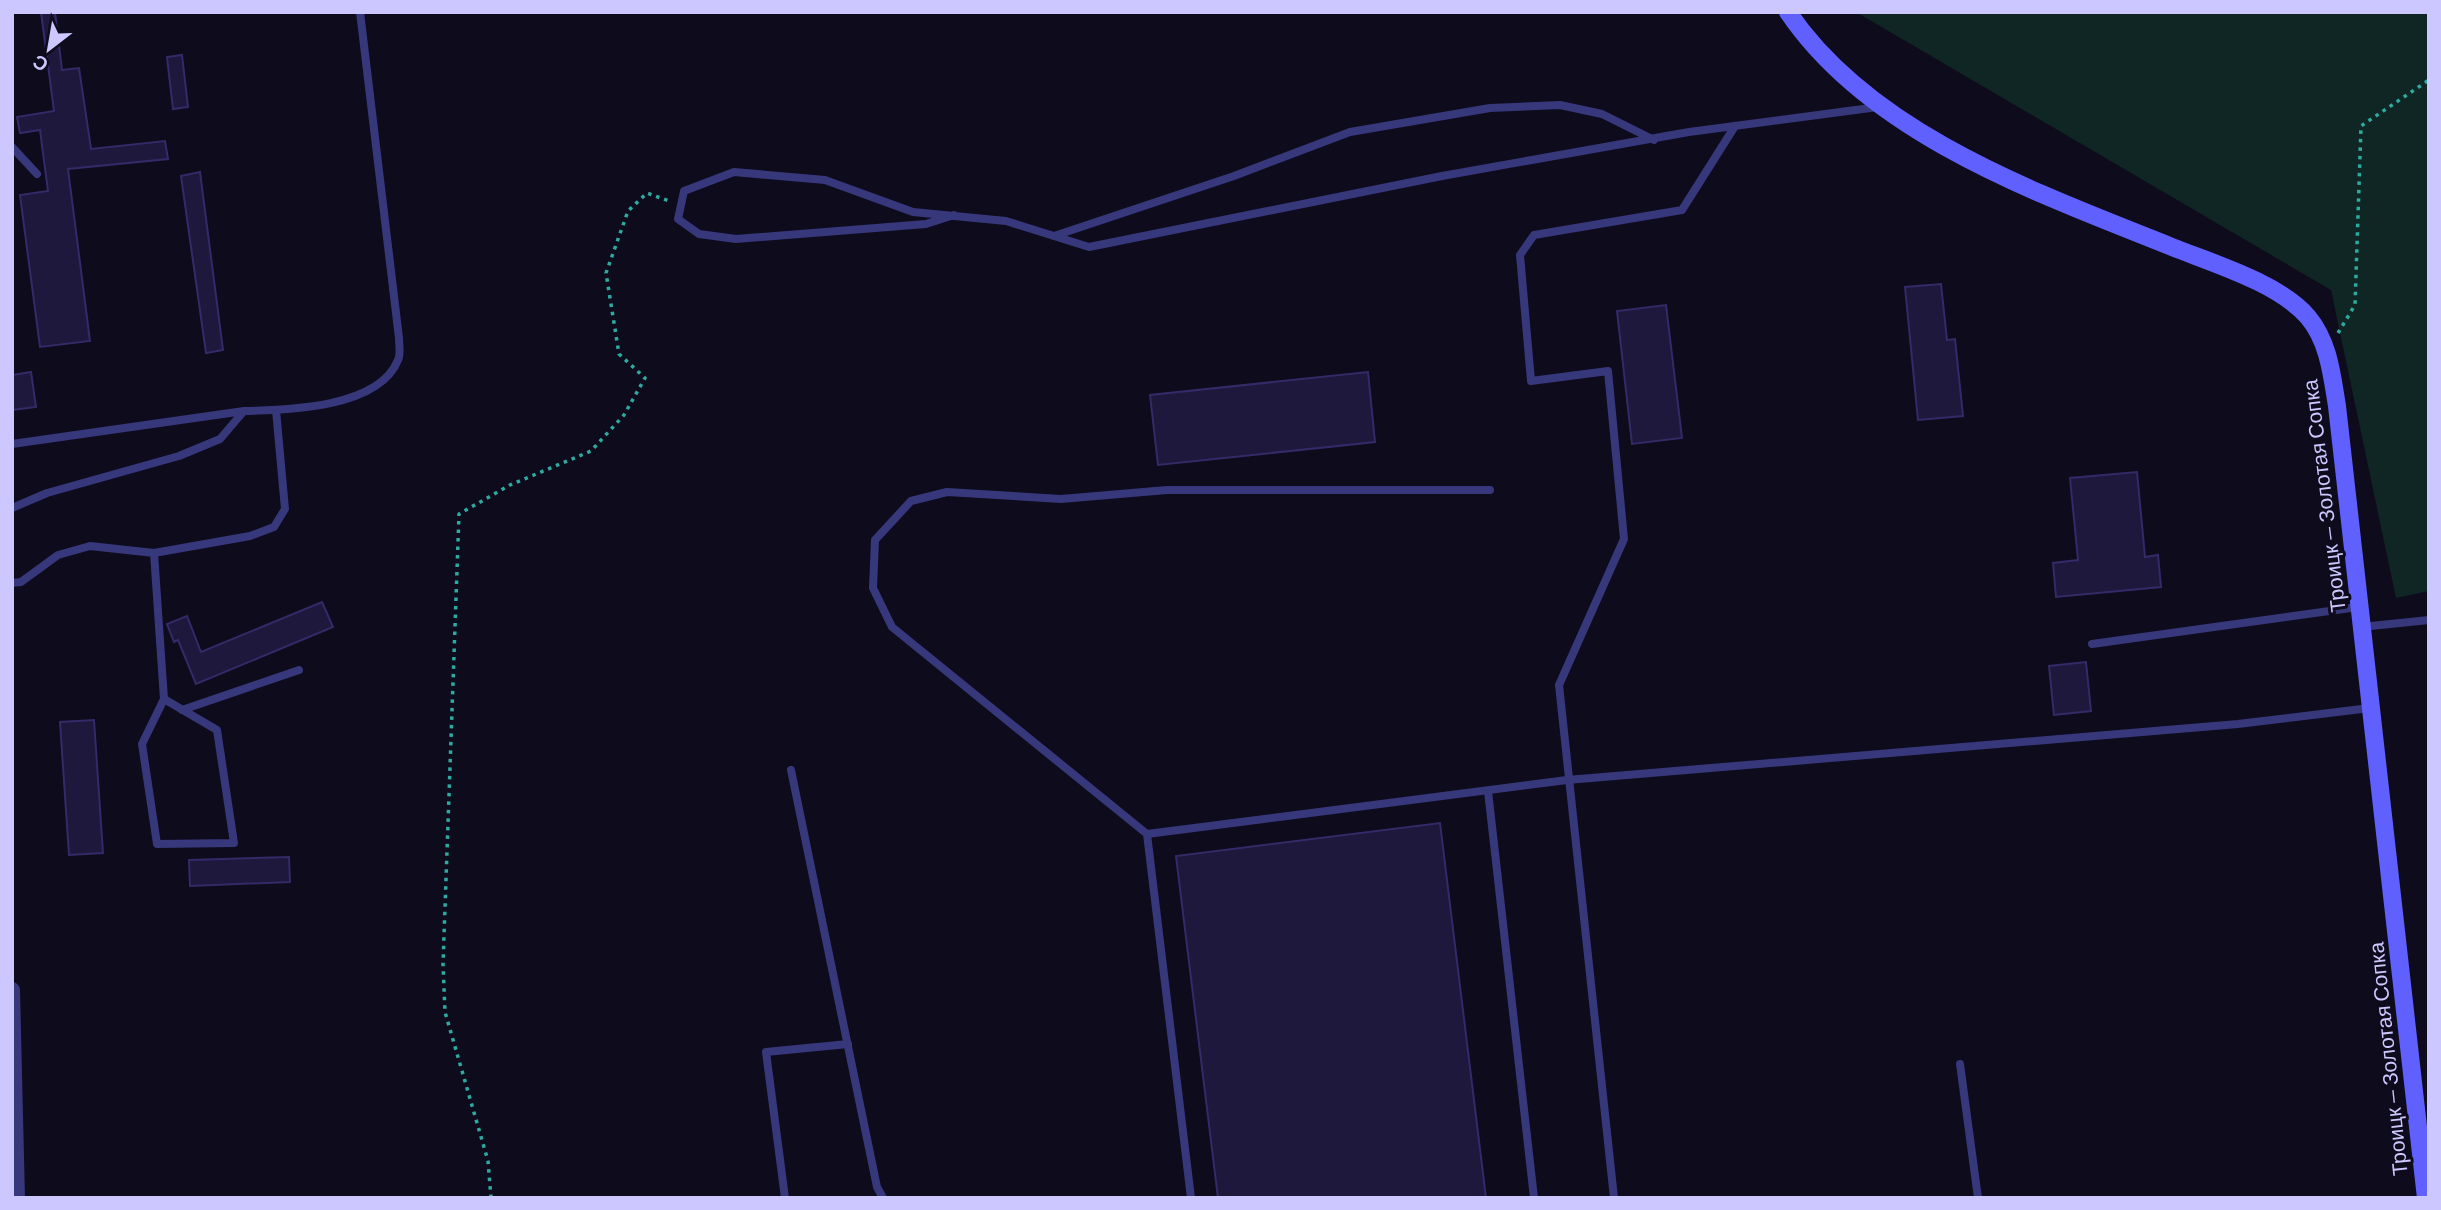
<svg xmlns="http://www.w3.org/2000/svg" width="2441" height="1210" font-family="Barlow,sans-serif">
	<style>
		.green { fill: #0f2624 }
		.building { fill: #1e183d; stroke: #342a68; stroke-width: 2 }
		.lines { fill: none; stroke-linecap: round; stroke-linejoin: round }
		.path { stroke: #2eaba0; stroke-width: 3.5; stroke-dasharray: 3.5 5; stroke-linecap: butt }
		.lane { stroke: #37377b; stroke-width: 8 }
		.street { stroke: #37377b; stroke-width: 16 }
		.secondary { stroke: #5f60fd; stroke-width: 18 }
		.labels { text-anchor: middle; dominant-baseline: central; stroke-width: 6; stroke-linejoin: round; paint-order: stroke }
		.street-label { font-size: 21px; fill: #ccc7fe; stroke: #0e0b1c }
	</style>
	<rect width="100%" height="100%" fill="#0e0b1c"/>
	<path class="green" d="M 1856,12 L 2429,12 L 2429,591 L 2396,598 L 2331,290 Z"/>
	<g class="building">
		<path d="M 41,12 L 55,12 L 62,70 L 79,68 L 91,149 L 165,141 L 168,159 L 68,169 L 90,341 L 40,347 L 20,195 L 48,191 L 40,130 L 20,133 L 17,117 L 54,111 Z"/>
		<path d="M 182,55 L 188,107 L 173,109 L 167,57 Z"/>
		<path d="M 200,172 L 223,350 L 206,353 L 181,176 Z"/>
		<path d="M 1941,284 L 1947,340 L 1955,339 L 1963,416 L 1918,420 L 1905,287 Z"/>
		<path d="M 1666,305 L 1682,438 L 1632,444 L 1617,311 Z"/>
		<path d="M 31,372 L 36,407 L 12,410 L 12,375 Z"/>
		<path d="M 1368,372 L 1375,442 L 1158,465 L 1150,395 Z"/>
		<path d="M 2137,472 L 2145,557 L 2158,555 L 2161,587 L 2056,597 L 2053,563 L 2078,560 L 2070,478 Z"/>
		<path d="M 322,602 L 333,627 L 196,684 L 178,640 L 174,642 L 167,624 L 187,616 L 201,652 Z"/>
		<path d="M 2086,662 L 2091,711 L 2054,715 L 2049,666 Z"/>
		<path d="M 94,720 L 103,853 L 69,855 L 60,722 Z"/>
		<path d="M 1440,823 L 1486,1198 L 1218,1198 L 1176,856 Z"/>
		<path d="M 289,857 L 290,882 L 190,886 L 189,860 Z"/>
	</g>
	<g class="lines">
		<g class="path">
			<path d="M 2338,333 L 2355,305 L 2361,126 L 2429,80"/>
			<path d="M 491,1198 L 488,1161 L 445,1012 L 443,964 L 459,514 L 510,485 L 591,451 L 624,415 L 645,378 L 619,354 L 606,273 L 628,211 L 647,193 L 669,201"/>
		</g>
		<g class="lane">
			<path d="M 12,147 L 37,174"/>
			<path d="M 954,215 L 926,224 L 736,239 L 699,234 L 678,219 L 684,191 L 734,172 L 825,180 L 913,212 L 1006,221 L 1089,247 L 1442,176 L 1689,132 L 1878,107"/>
			<path d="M 1054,236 L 1234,176 L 1350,132 L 1490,108 L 1560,105 L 1602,114 L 1654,140"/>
			<path d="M 12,444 L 244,411"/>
			<path d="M 12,508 L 47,493 L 179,456 L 220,439 L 244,411 C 288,410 379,408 398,360 C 401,354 399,345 399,338 L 360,12"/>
			<path d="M 154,553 L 164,699 L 142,744 L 157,844 L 234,843 L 217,730 L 164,699"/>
			<path d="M 12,583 L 21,582 L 58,555 L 90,546 L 154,553 L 250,536 L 274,527 L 285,509 L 276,410"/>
			<path d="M 2361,627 L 2429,620"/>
			<path d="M 2092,644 L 2358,607"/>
			<path d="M 182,710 L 299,670"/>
			<path d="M 791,770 L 877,1187 L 883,1198"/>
			<path d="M 1488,791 L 1534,1198"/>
			<path d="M 1147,834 L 892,627 L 873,588 L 875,540 L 911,501 L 947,492 L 1061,499 L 1167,490 L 1490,490"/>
			<path d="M 1960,1064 L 1978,1198"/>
			<path d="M 785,1198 L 766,1052 L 848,1044"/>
			<path d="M 1191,1198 L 1147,834 L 1567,780 L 2238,724 L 2370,708"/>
			<path d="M 1614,1198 L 1559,685 L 1624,539 L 1608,371 L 1531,381 L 1520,255 L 1534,235 L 1682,210 L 1735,126"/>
		</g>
		<path class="street" d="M 12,990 L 17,1198"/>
		<path class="secondary" d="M 1788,12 C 1871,135 2040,194 2172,247 C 2212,263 2279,283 2308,317 C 2329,342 2332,376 2337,406 L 2426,1198"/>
	</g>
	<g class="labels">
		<g class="street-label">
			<text transform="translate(2323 496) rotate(-97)">Троицк — Золотая Сопка</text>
			<text transform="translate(2387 1059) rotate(-96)">Троицк — Золотая Сопка</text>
		</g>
	</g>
	<rect width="2441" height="1210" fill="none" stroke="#ccc7fe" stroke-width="28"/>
	<g transform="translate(49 49) rotate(211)" stroke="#0e0b1c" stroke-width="5" paint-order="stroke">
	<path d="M0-5L12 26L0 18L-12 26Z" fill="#ccc7fe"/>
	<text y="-10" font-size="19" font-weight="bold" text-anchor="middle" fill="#ccc7fe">С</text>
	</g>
</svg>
